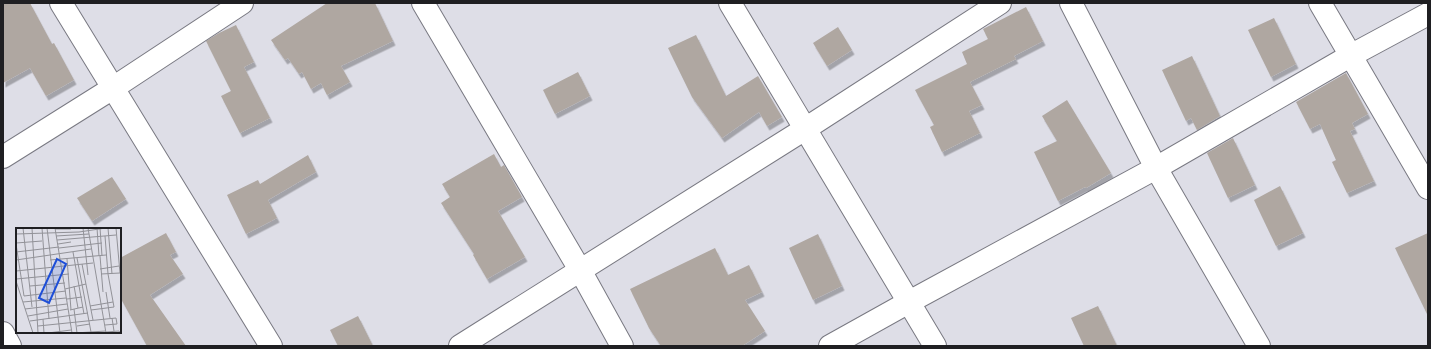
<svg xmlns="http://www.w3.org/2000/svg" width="1431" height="349" font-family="'Noto Serif',serif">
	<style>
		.building { fill: #afa7a1; filter: url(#shadow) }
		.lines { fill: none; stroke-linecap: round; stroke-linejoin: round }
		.street-casing { stroke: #797982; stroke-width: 24 }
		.street { stroke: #fff; stroke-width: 22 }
		.inset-road { fill: none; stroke: #929298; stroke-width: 1 }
		.view { fill: #1d4ed8; fill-opacity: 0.15; stroke: #1d4ed8; stroke-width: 2 }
		.inset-edge { fill: none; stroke: #1f1f22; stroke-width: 2 }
	</style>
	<defs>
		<filter id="shadow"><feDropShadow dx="2.5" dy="4.5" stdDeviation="0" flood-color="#0004"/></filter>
	</defs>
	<rect width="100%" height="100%" fill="#dedee7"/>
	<g class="building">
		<path d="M 3,3 L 30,3 L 52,44 L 54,43 L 74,80 L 46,96 L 30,68 L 3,83 Z"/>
		<path d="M 327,3 L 375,3 L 393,41 L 341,66 L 350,82 L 327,95 L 321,83 L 311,89 L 302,72 L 299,74 L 288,58 L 285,60 L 271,40 Z"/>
		<path d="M 1026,7 L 1043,41 L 1014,56 L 1016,59 L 970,82 L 982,105 L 969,111 L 980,133 L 942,152 L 930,127 L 934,125 L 915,90 L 967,64 L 962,52 L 988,39 L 983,29 Z"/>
		<path d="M 1274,18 L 1296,64 L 1271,77 L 1248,30 Z"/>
		<path d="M 236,25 L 254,62 L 244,67 L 270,118 L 240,133 L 221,96 L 231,91 L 206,41 L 219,33 Z"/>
		<path d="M 838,27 L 852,50 L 827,66 L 813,43 Z"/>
		<path d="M 696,35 L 726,96 L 758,76 L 782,117 L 767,126 L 759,112 L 722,138 L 692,97 L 668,48 Z"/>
		<path d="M 1192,56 L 1220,116 L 1197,130 L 1191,118 L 1186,121 L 1162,70 Z"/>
		<path d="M 578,72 L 590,96 L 555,114 L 543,90 Z"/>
		<path d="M 1346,73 L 1368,114 L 1352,123 L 1355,129 L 1350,131 L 1374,181 L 1347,193 L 1332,162 L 1336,160 L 1320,124 L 1310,129 L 1296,102 Z"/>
		<path d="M 1067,100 L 1111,173 L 1086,188 L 1085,187 L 1058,201 L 1034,152 L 1057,141 L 1042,116 Z"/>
		<path d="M 1233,138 L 1255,185 L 1228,198 L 1207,153 Z"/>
		<path d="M 494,154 L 501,167 L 504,165 L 522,197 L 498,211 L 525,257 L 487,279 L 473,255 L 474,254 L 441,203 L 450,197 L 442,184 Z"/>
		<path d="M 308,155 L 316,172 L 268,200 L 277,218 L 246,234 L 227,195 L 258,180 L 260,184 Z"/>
		<path d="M 112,177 L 126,199 L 92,221 L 77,198 Z"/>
		<path d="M 1280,186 L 1303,233 L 1276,246 L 1254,200 Z"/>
		<path d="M 166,233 L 176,252 L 170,255 L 183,274 L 150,295 L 186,346 L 147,346 L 120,297 L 120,258 Z"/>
		<path d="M 1428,233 L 1428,316 L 1395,248 Z"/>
		<path d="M 818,234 L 842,286 L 813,300 L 789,248 Z"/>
		<path d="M 715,248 L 728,275 L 749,265 L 762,292 L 745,300 L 765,331 L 742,346 L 661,346 L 649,328 L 630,289 Z"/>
		<path d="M 1098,306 L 1117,346 L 1084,346 L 1071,318 Z"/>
		<path d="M 358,316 L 373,346 L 338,346 L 330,330 Z"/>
	</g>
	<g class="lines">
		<g class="street-casing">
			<g id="street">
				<path d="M 61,3 L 271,346"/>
				<path d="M 423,3 L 580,270 L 622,346"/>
				<path d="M 730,3 L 935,346"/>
				<path d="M 1071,3 L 1156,168 L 1259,346"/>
				<path d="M 1320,3 L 1428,188"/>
				<path d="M 3,157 L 113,88 L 242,3"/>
				<path d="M 3,333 L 10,346"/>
				<path d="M 460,346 L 805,129 L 1000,3"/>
				<path d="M 830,346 L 909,302 L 1156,168 L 1350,56 L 1428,14"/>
			</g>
		</g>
		<use href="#street" class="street"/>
	</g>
	<g transform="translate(16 228)">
		<rect width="105" height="105" fill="#dedee7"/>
		<path class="inset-road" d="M 7,0 L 16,79M 16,0 L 22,105M 26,0 L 29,40M 31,0 L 44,105M 39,0 L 56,105M 67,0 L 72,47M 72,0 L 90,105M 81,0 L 83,28M 84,0 L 86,28M 92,0 L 96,46M 39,1 L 55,1M 0,6 L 63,4 L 90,0M 40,8 L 73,6M 41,12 L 100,7M 0,15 L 26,13M 0,16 L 8,68M 42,16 L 55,14M 43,20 L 86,15M 0,24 L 43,19M 57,24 L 68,86M 84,28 L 87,64M 61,30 L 75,104M 51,31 L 55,82M 0,32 L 75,21M 34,32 L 90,27M 66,36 L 77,92M 29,40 L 33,91M 84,41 L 103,38M 0,43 L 77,35M 85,46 L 104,45 L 100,0M 0,51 L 53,46M 0,53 L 17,105M 14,58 L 49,55M 58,58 L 62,80M 49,61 L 70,56M 90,64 L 94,90M 8,68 L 50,63M 51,71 L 66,69M 7,74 L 50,70M 74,78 L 97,74M 9,81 L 51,76M 58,81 L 61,105M 54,82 L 67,79M 75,82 L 98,79 L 92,46 L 89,8M 12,88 L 52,81M 96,90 L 98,103M 27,91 L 28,105M 14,93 L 72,85M 22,98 L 100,90 L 101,96 L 89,97M 61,98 L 74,96M 90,104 L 103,103 L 104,105M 32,105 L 55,102M 59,105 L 90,103"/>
		<path class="view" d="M 41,31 L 50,36 L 33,75 L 23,70 Z"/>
		<rect width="105" height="105" class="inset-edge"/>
	</g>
	<rect width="1431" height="349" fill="none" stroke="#1f1f22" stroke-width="8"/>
</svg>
